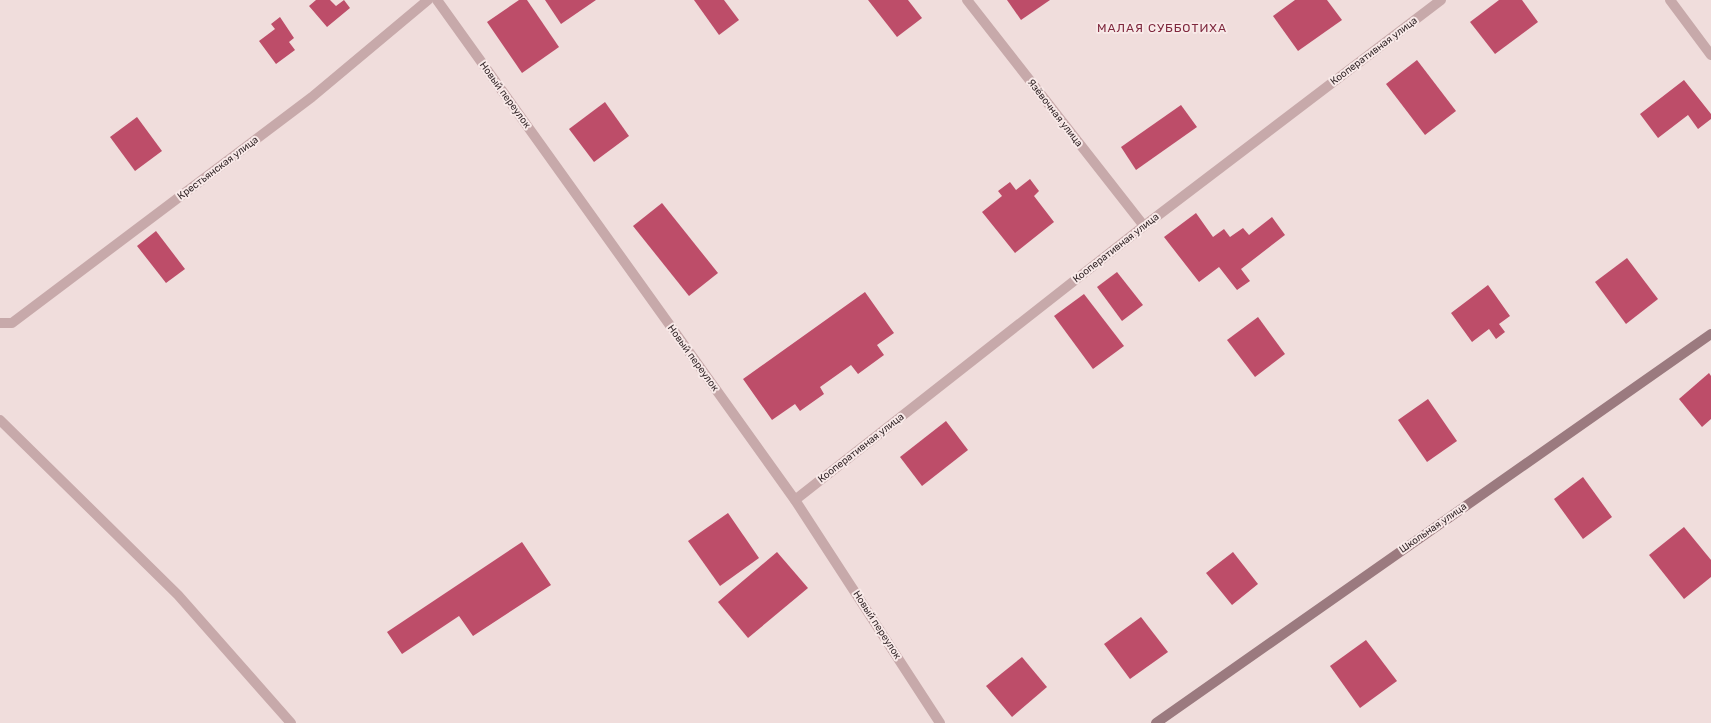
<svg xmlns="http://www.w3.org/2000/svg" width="1711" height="723" font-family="Rubik,sans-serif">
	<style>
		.building { fill: #bd4d69 }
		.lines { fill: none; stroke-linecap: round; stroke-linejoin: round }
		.lane { stroke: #c7a9aa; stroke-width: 10 }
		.street { stroke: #c7a9aa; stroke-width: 10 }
		.secondary { stroke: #9b7a7f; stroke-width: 10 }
		.labels { text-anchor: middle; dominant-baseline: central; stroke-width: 4; stroke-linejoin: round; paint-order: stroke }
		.street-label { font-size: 10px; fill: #35282a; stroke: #f8e9e8 }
		.quarter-label { font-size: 12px; letter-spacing: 1px; fill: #7e273d; stroke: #f8e9e8 }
	</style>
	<rect width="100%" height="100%" fill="#f0dddc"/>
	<g class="building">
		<path d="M 316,0 L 330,0 L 336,6 L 344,0 L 350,8 L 327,27 L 309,6 Z"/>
		<path d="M 519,0 L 527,0 L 559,47 L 522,73 L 487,22 Z"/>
		<path d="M 545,0 L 596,0 L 561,24 Z"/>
		<path d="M 694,0 L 724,0 L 739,20 L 719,35 Z"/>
		<path d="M 868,0 L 908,0 L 922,18 L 897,37 Z"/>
		<path d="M 1007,0 L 1050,0 L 1021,20 Z"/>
		<path d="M 1295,0 L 1327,0 L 1342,20 L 1298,51 L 1273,16 Z"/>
		<path d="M 1499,0 L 1522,0 L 1538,22 L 1495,54 L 1470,22 Z"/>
		<path d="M 280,17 L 294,38 L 289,42 L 295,50 L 276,64 L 259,41 L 275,29 L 271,24 Z"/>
		<path d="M 1417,60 L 1456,111 L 1425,135 L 1386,84 Z"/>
		<path d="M 1684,80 L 1711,114 L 1711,119 L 1698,129 L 1688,115 L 1658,138 L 1640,114 Z"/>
		<path d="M 605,102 L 629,136 L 594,162 L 569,129 Z"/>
		<path d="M 1181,105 L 1197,127 L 1136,170 L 1121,147 Z"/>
		<path d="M 137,117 L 162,151 L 135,171 L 110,137 Z"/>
		<path d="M 1030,179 L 1039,191 L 1034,196 L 1054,222 L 1015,253 L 982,212 L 1002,196 L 998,191 L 1010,182 L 1016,190 Z"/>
		<path d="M 662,203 L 718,273 L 689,296 L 633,226 Z"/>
		<path d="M 1196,213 L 1213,237 L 1224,229 L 1230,237 L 1243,228 L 1249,235 L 1272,217 L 1285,235 L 1241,269 L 1250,281 L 1237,290 L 1219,267 L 1199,282 L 1164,237 Z"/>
		<path d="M 156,231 L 185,269 L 166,283 L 137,246 Z"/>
		<path d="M 1627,258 L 1658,299 L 1626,324 L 1595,282 Z"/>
		<path d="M 1117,272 L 1143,305 L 1122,321 L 1097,287 Z"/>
		<path d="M 1488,285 L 1510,316 L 1499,324 L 1505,332 L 1496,339 L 1489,329 L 1472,342 L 1451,313 Z"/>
		<path d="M 865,292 L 894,333 L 877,345 L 884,355 L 858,374 L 851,365 L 820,387 L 824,394 L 800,411 L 795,404 L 772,420 L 743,379 Z"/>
		<path d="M 1084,294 L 1124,346 L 1093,369 L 1054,316 Z"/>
		<path d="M 1258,317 L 1285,354 L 1255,377 L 1227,340 Z"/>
		<path d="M 1709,373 L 1711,376 L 1711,419 L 1702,427 L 1679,399 Z"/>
		<path d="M 1428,399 L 1457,441 L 1427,462 L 1398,420 Z"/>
		<path d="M 946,421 L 968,450 L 922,486 L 900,457 Z"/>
		<path d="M 1583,477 L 1612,517 L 1583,539 L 1554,499 Z"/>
		<path d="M 728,513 L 759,558 L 720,586 L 688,541 Z"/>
		<path d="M 1684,527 L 1711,560 L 1711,577 L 1684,599 L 1649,555 Z"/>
		<path d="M 522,542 L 551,585 L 473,636 L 459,616 L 402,654 L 387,632 Z"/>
		<path d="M 777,552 L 808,588 L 748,638 L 718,602 Z"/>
		<path d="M 1233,552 L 1258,584 L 1232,605 L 1206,573 Z"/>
		<path d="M 1141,617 L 1168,652 L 1130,679 L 1104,644 Z"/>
		<path d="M 1366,640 L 1397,681 L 1360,708 L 1330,666 Z"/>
		<path d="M 1022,657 L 1047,687 L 1012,717 L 986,686 Z"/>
	</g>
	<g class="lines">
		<path class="lane" d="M 0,420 L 178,595 L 291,723"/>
		<g class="street">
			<path d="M 437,0 L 795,500 L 940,723"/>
			<path d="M 967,0 L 1144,226"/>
			<path d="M 1670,0 L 1711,55"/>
			<path d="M 0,323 L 12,323 L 312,97 L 428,0"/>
			<path d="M 795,500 L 1144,226 L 1441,0"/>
		</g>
		<path class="secondary" d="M 1156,723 L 1711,334"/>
	</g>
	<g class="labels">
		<g class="street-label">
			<text transform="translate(1374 51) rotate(-37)">Кооперативная улица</text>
			<text transform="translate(505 95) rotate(54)">Новый переулок</text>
			<text transform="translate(1055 113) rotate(52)">Язёвочная улица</text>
			<text transform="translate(218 168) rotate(-37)">Крестьянская улица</text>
			<text transform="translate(1116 248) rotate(-38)">Кооперативная улица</text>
			<text transform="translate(693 358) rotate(54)">Новый переулок</text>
			<text transform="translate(861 448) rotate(-38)">Кооперативная улица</text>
			<text transform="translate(1433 528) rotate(-35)">Школьная улица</text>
			<text transform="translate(877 625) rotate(57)">Новый переулок</text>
		</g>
		<g class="quarter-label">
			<text x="1162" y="28">МАЛАЯ СУББОТИХА</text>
		</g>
	</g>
</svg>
